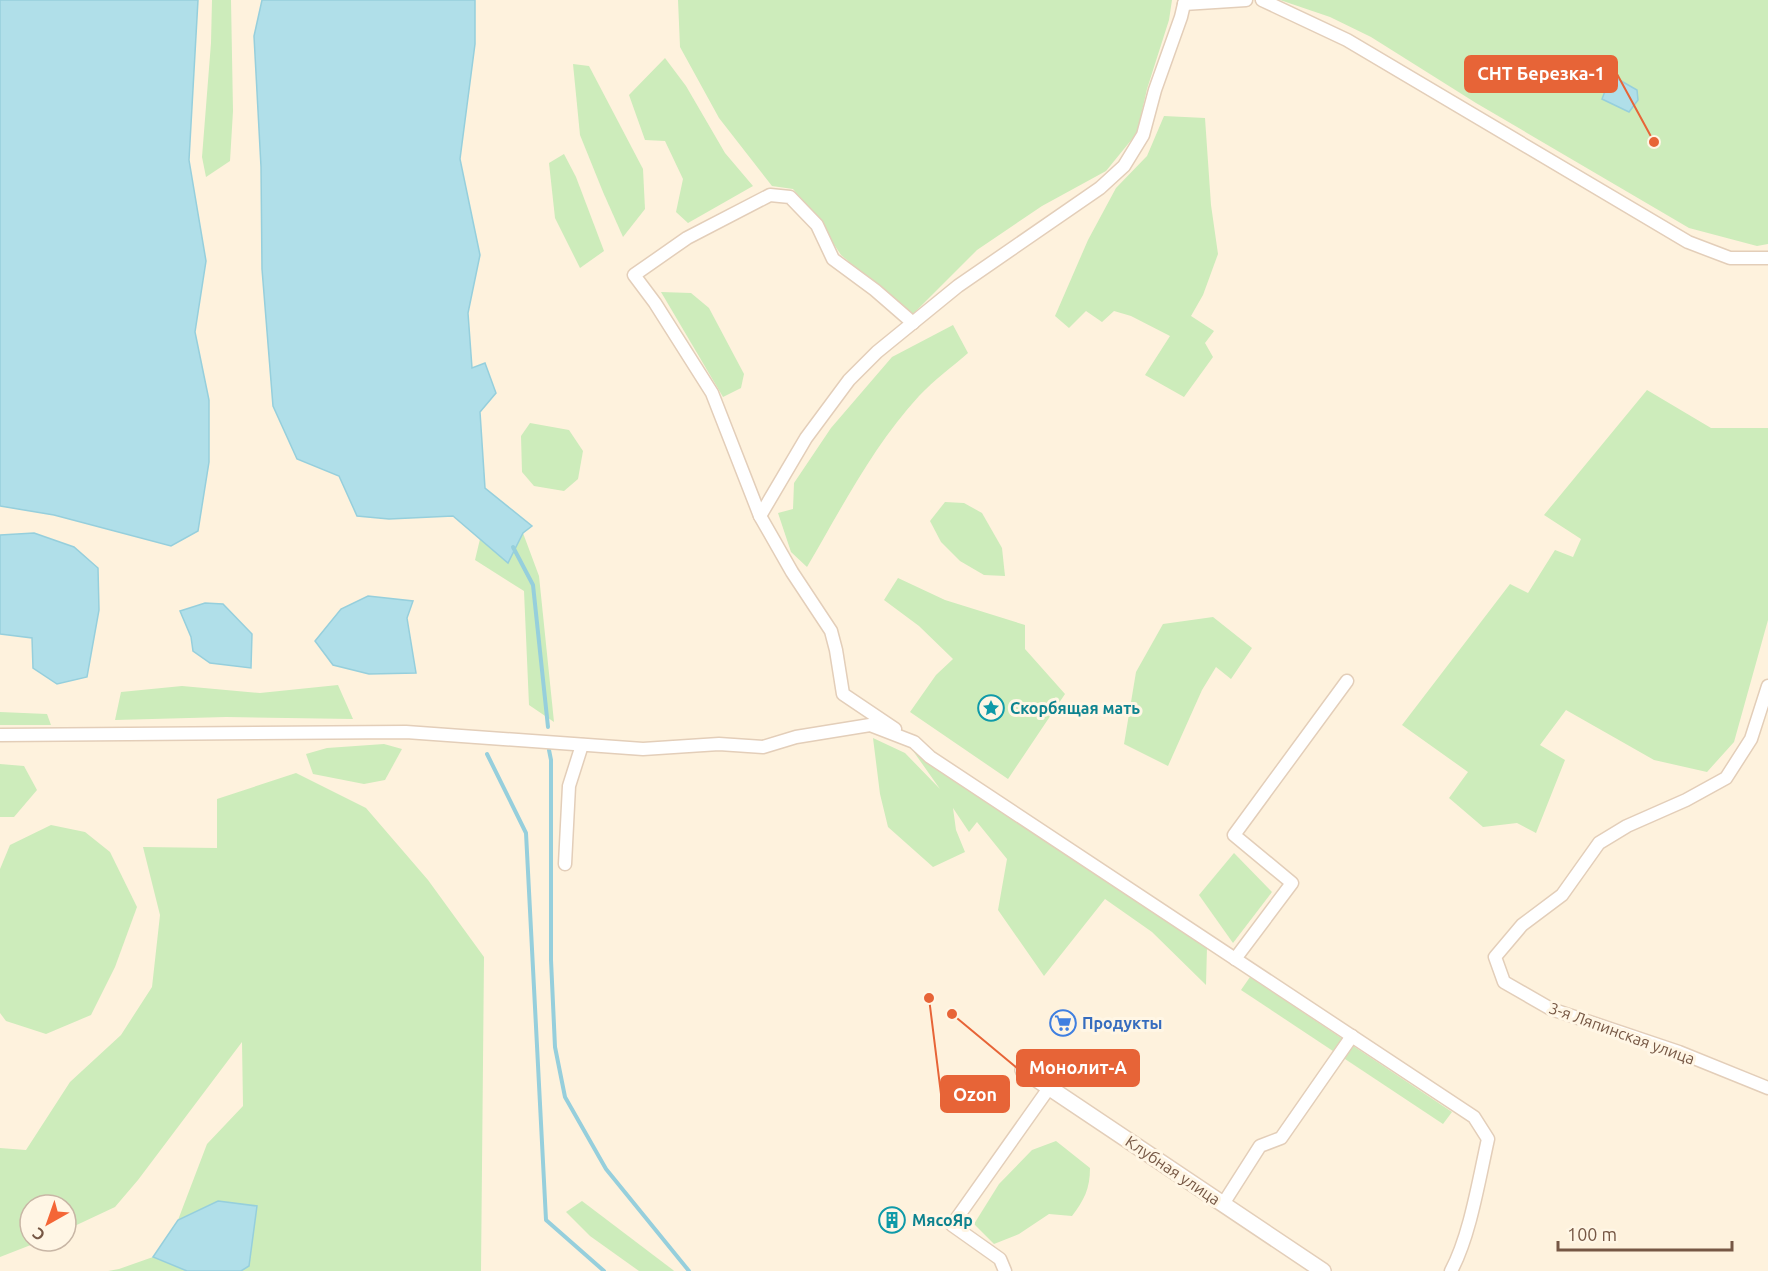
<svg xmlns="http://www.w3.org/2000/svg" width="1768" height="1271" font-family="Ubuntu,sans-serif">
	<style>
		.green { fill: #cdecbb }
		.water { fill: #b0dfe9; stroke: #96cfdc; stroke-width: 1.5 }
		.lines { fill: none; stroke-linecap: round; stroke-linejoin: round }
		.stream { stroke: #96cfdc; stroke-width: 4 }
		.minor-casing { stroke: #e3ceb9; stroke-width: 15 }
		.tertiary-casing { stroke: #e3ceb9; stroke-width: 18 }
		.minor { stroke: #fff; stroke-width: 12 }
		.tertiary { stroke: #fff; stroke-width: 15 }
		.labels { text-anchor: middle; dominant-baseline: central; stroke-width: 6; stroke-linejoin: round; paint-order: stroke }
		.culture-label { font-size: 16px; font-weight: bold; fill: #0d838f; stroke: #fff6e5; text-anchor: start }
		.shop-label { font-size: 16px; font-weight: bold; fill: #366cbe; stroke: #fff6e5; text-anchor: start }
		.street-label { font-size: 16px; fill: #765744; stroke: #fff6e5 }
		.leader { fill: none; stroke: #e76437; stroke-width: 2 }
		.callout-dot { fill: #e76437; stroke: #fff6e5; stroke-width: 2 }
		.callout { fill: #e76437; stroke: #e76437; stroke-width: 2 }
		.callout-label { font-size: 18px; text-anchor: middle; font-weight: bold; fill: #fff }
	</style>
	<rect width="100%" height="100%" fill="#fef2dd"/>
	<g class="green">
		<path d="M 212,0 L 231,0 L 233,111 L 230,161 L 206,177 L 202,157 L 211,43 Z"/>
		<path d="M 678,0 L 1172,0 L 1169,20 L 1147,89 L 1137,133 L 1106,171 L 1042,206 L 977,250 L 912,315 L 841,255 L 814,214 L 793,189 L 772,186 L 719,118 L 680,47 Z"/>
		<path d="M 1280,0 L 1768,0 L 1768,244 L 1757,246 L 1689,228 L 1476,103 L 1371,37 L 1330,17 Z"/>
		<path d="M 665,58 L 686,86 L 725,153 L 753,186 L 688,223 L 676,212 L 683,179 L 665,141 L 645,140 L 629,95 Z"/>
		<path d="M 573,64 L 589,66 L 643,169 L 645,209 L 623,237 L 603,192 L 580,135 Z"/>
		<path d="M 1164,116 L 1205,118 L 1211,205 L 1218,254 L 1203,295 L 1191,316 L 1214,331 L 1205,343 L 1213,357 L 1184,397 L 1145,375 L 1170,336 L 1131,316 L 1114,311 L 1102,322 L 1086,311 L 1069,328 L 1055,316 L 1088,240 L 1116,188 L 1147,156 Z"/>
		<path d="M 564,154 L 576,177 L 604,251 L 580,268 L 555,218 L 549,163 Z"/>
		<path d="M 661,292 L 691,293 L 709,308 L 744,374 L 741,388 L 723,397 Z"/>
		<path d="M 953,325 L 968,353 C 952,367 934,380 919,396 C 873,446 841,509 807,567 L 791,552 L 778,513 L 793,509 L 794,483 L 831,428 L 892,357 Z"/>
		<path d="M 1647,390 L 1711,428 L 1768,428 L 1768,620 L 1734,742 L 1707,772 L 1654,760 L 1566,710 L 1540,745 L 1565,760 L 1536,833 L 1517,823 L 1483,827 L 1449,798 L 1468,772 L 1402,725 L 1510,584 L 1528,593 L 1555,550 L 1573,557 L 1581,539 L 1544,515 Z"/>
		<path d="M 530,423 L 569,430 L 583,451 L 578,479 L 564,491 L 534,486 L 522,472 L 521,436 Z"/>
		<path d="M 945,502 L 964,503 L 982,513 L 1002,548 L 1005,576 L 984,575 L 960,561 L 941,542 L 930,521 Z"/>
		<path d="M 523,533 L 539,576 L 554,722 L 529,705 L 524,591 L 475,560 L 480,539 L 508,563 Z"/>
		<path d="M 898,578 L 945,600 L 1025,625 L 1025,649 L 1065,694 L 1008,779 L 910,712 L 936,675 L 953,659 L 919,626 L 884,600 Z"/>
		<path d="M 1213,617 L 1252,648 L 1231,679 L 1216,667 L 1202,690 L 1168,766 L 1124,744 L 1136,672 L 1163,624 Z"/>
		<path d="M 338,685 L 353,719 L 226,717 L 115,720 L 121,692 L 182,686 L 260,693 Z"/>
		<path d="M 0,712 L 47,714 L 51,725 L 0,725 Z"/>
		<path d="M 873,738 L 905,753 L 940,789 L 911,748 L 1021,824 L 1207,947 L 1206,985 L 1152,932 L 1105,899 L 1044,976 L 998,910 L 1007,859 L 977,822 L 969,832 L 953,808 L 956,830 L 965,852 L 933,867 L 888,827 L 880,794 Z"/>
		<path d="M 384,744 L 402,749 L 385,780 L 364,784 L 313,774 L 306,754 L 327,748 Z"/>
		<path d="M 0,764 L 24,766 L 37,790 L 14,817 L 0,817 Z"/>
		<path d="M 296,773 L 366,808 L 428,880 L 484,957 L 481,1271 L 241,1271 L 249,1265 L 218,1201 L 178,1220 L 207,1144 L 243,1106 L 242,1042 L 138,1180 L 115,1207 L 66,1230 L 66,1205 L 30,1205 L 30,1241 L 41,1241 L 0,1257 L 0,1148 L 26,1150 L 70,1082 L 121,1035 L 152,987 L 160,915 L 143,847 L 217,848 L 217,799 Z"/>
		<path d="M 51,825 L 85,832 L 110,852 L 137,907 L 115,967 L 91,1015 L 46,1034 L 6,1021 L 0,1013 L 0,869 L 10,845 Z"/>
		<path d="M 1234,853 L 1272,892 L 1233,943 L 1199,895 Z"/>
		<path d="M 1250,977 L 1452,1112 L 1443,1124 L 1241,990 Z"/>
		<path d="M 1056,1141 L 1090,1168 C 1090,1189 1084,1200 1072,1216 L 1049,1214 L 1019,1234 L 994,1244 L 974,1224 L 999,1184 L 1032,1150 Z"/>
		<path d="M 582,1201 L 673,1270 L 674,1271 L 639,1271 L 590,1236 L 566,1212 Z"/>
		<path d="M 153,1257 L 187,1271 L 108,1271 L 119,1269 Z"/>
	</g>
	<g class="water">
		<path d="M 0,0 L 198,0 L 189,160 L 206,261 L 195,332 L 209,400 L 209,462 L 198,531 L 171,546 L 54,515 L 0,506 Z"/>
		<path d="M 262,0 L 475,0 L 475,44 L 460,159 L 480,255 L 468,313 L 472,368 L 485,363 L 496,393 L 480,412 L 485,488 L 532,526 L 523,533 L 508,563 L 453,516 L 389,519 L 357,516 L 339,476 L 297,459 L 273,406 L 262,269 L 261,167 L 254,36 Z"/>
		<path d="M 1616,78 L 1637,90 L 1638,100 L 1629,112 L 1602,99 L 1607,86 Z"/>
		<path d="M 34,533 L 74,547 L 98,568 L 99,610 L 87,677 L 57,684 L 33,668 L 32,638 L 0,634 L 0,535 Z"/>
		<path d="M 368,596 L 413,601 L 407,618 L 416,673 L 369,674 L 333,665 L 315,641 L 341,609 Z"/>
		<path d="M 205,603 L 223,604 L 252,634 L 251,668 L 210,663 L 193,651 L 191,637 L 180,611 Z"/>
		<path d="M 218,1201 L 257,1206 L 249,1266 L 241,1271 L 187,1271 L 153,1257 L 178,1220 Z"/>
	</g>
	<g class="lines">
		<g class="stream">
			<path d="M 513,547 L 533,585 L 548,727"/>
			<path d="M 549,750 L 551,760 L 551,960 L 555,1047 L 565,1097 L 606,1169 L 689,1271"/>
			<path d="M 487,754 L 526,833 L 546,1220 L 604,1271"/>
		</g>
		<g class="minor-casing">
			<g id="minor">
				<path d="M 1262,0 L 1347,40 L 1688,242 L 1730,258 L 1768,258"/>
				<path d="M 1184,4 L 1246,0"/>
				<path d="M 760,516 L 806,438 L 849,380 L 877,352 L 958,286 L 1100,188 L 1124,166 L 1143,135 L 1155,90 L 1181,17 L 1185,0"/>
				<path d="M 1768,686 L 1751,739 L 1726,778 L 1686,800 L 1627,826 L 1599,843 L 1562,895 L 1522,925 L 1495,957 L 1504,982 L 1551,1009 L 1679,1052 L 1768,1088"/>
				<path d="M 895,729 L 843,694 L 836,650 L 831,631 L 792,572 L 760,516 L 712,393 L 655,303 L 634,275 L 687,238 L 770,195 L 790,197 L 817,225 L 833,259 L 875,290 L 913,323"/>
				<path d="M 0,735 L 406,732 L 643,749 L 719,744 L 763,747 L 796,737 L 870,725 L 914,742 L 930,757 L 1474,1117 L 1488,1139 C 1479,1179 1470,1236 1451,1271"/>
				<path d="M 565,864 L 569,786 L 582,745"/>
				<path d="M 1235,959 L 1292,883 L 1234,835 L 1347,681"/>
				<path d="M 1223,1204 L 1260,1146 L 1281,1138 L 1352,1036"/>
				<path d="M 1005,1271 L 1000,1259 L 952,1225 L 1049,1088"/>
			</g>
		</g>
		<g class="tertiary-casing">
			<path id="tertiary" d="M 1023,1070 L 1323,1271"/>
		</g>
		<use href="#minor" class="minor"/>
		<use href="#tertiary" class="tertiary"/>
	</g>
	<defs>
		<g id="sight-ring" transform="scale(1.35)"><circle r="9.5" fill="#fff6e5" stroke="#0f9aa8" stroke-width="1.5"/><path d="M0-6L1.8-2.2L6-1.7L2.9 1.2L3.7 5.4L0 3.3L-3.7 5.4L-2.9 1.2L-6-1.7L-1.8-2.2Z" fill="#0f9aa8"/></g>
		<g id="supermarket-ring" transform="scale(1.35)"><circle r="9.5" fill="#fff6e5" stroke="#3f7fe0" stroke-width="1.5"/><path d="M-6-5.5h2.5l.6 2H6L4.5 2H-2.5L-4.4-4H-6ZM-1.5 3.2a1.3 1.3 0 1 0 .1 0ZM3 3.2a1.3 1.3 0 1 0 .1 0Z" fill="#3f7fe0"/></g>
		<g id="building-ring" transform="scale(1.35)"><circle r="9.5" fill="#fff6e5" stroke="#0f9aa8" stroke-width="1.5"/><path d="M-4-6H4V6H1V3H-1V6H-4ZM-2.5-4.3h1.7v1.8h-1.7ZM.8-4.3h1.7v1.8H.8ZM-2.5-1h1.7V.8h-1.7ZM.8-1h1.7V.8H.8Z" fill="#0f9aa8"/></g>
	</defs>
	<g fill-rule="evenodd">
		<use href="#sight-ring" x="991" y="708"/>
		<use href="#supermarket-ring" x="1063" y="1023"/>
		<use href="#building-ring" x="892" y="1220"/>
	</g>
	<g class="labels">
		<g class="culture-label">
			<text x="1010" y="708">Скорбящая мать</text>
			<text x="912" y="1220">МясоЯр</text>
		</g>
		<g class="shop-label">
			<text x="1082" y="1023">Продукты</text>
		</g>
		<g class="street-label">
			<text transform="translate(1622 1033) rotate(20)">3-я Ляпинская улица</text>
			<text transform="translate(1173 1170) rotate(34)">Клубная улица</text>
		</g>
	</g>
	<path class="leader" d="M1654 142L1617 74M952 1014L1017 1068M929 998L941 1094"/>
	<g class="callout-dot">
		<circle cx="1654" cy="142" r="6"/>
		<circle cx="952" cy="1014" r="6"/>
		<circle cx="929" cy="998" r="6"/>
	</g>
	<g class="callout">
		<rect x="1465" y="56" width="152" height="36" rx="6"/>
		<rect x="1017" y="1050" width="122" height="36" rx="6"/>
		<rect x="941" y="1076" width="68" height="36" rx="6"/>
	</g>
	<g class="callout-label">
		<text x="1541" y="80">СНТ Березка-1</text>
		<text x="1078" y="1074">Монолит-А</text>
		<text x="975" y="1101">Ozon</text>
	</g>
	<g transform="translate(48 1223) rotate(220)"><circle r="28" fill="#fff6e5" stroke="#c8b6a5" stroke-width="1.5"/>
	<path d="M0-4.5L10 22L0 15L-10 22Z" fill="#f46636"/>
	<text y="-9" font-size="16" font-weight="bold" text-anchor="middle" fill="#765744">С</text>
	</g>
	<path d="M1558 1241v9h174v-9" fill="none" stroke="#765744" stroke-width="3"/>
	<text x="1567" y="1241" font-size="18" fill="#765744" stroke="#fff6e5" stroke-width="4.5" paint-order="stroke">100 m</text>
</svg>
